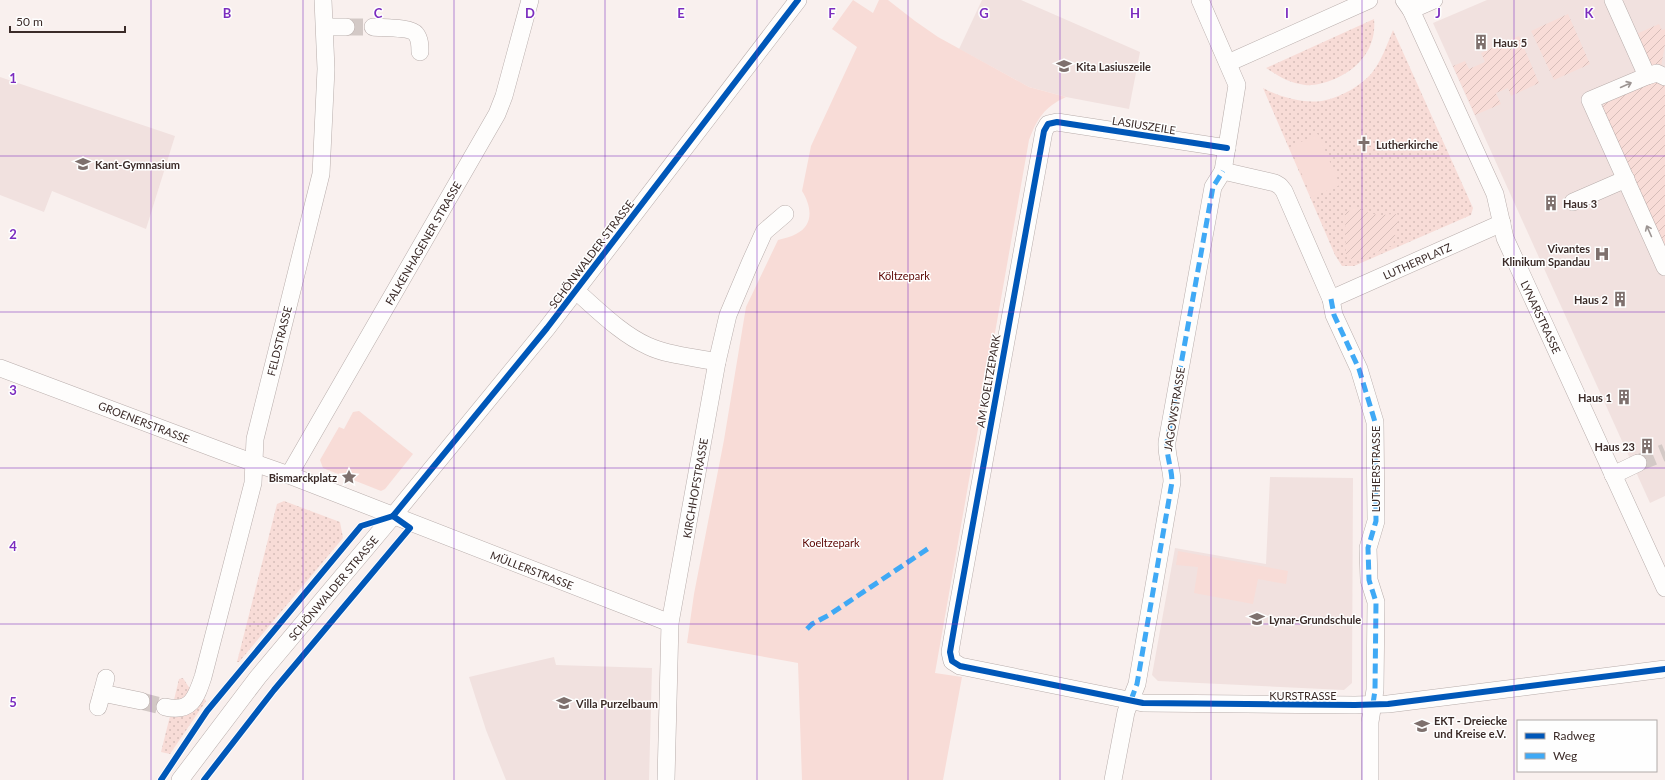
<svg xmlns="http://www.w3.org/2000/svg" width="1665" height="780" font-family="Lato,sans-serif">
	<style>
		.built { fill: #f1e1df }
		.grass { fill: url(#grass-dots) }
		.park { fill: #f8dcd7 }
		.garden { fill: url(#garden-furrows) }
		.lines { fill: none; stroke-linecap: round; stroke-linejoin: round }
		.minor-tunnel { stroke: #d3c9c6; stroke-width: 17; stroke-dasharray: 17 8; stroke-linecap: butt }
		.minor-casing { stroke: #b8adab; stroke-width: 18 }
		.minor { stroke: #fefdfc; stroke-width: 17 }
		.quiet { stroke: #3fa9f5; stroke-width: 5; stroke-dasharray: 10 5; stroke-linecap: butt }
		.cycleway-casing { stroke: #fefefe; stroke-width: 8 }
		.cycleway { stroke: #0057b8; stroke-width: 6 }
		.oneway { stroke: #9c9492 }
		.grid { fill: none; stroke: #7b2cbf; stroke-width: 1; stroke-opacity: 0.55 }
		.labels { text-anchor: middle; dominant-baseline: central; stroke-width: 3; stroke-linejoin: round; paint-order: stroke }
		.poi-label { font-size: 11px; font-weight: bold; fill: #3b2b28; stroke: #fefefe; text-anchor: start }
		.street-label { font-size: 11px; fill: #3b2b28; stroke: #fefefe }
		.park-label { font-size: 11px; fill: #5c0603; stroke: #fefefe }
		.grid-label { font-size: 13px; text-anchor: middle; font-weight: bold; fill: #7b2cbf; stroke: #fefefe; stroke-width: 3; stroke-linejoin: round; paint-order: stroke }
	</style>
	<defs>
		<pattern id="grass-dots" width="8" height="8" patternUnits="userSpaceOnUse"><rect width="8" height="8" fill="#f8dcd7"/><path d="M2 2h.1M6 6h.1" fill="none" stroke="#d6bdb9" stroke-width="1.8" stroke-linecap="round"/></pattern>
		<pattern id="garden-furrows" width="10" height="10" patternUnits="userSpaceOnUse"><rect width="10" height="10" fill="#f8dcd7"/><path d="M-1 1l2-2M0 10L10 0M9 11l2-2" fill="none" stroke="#d6bdb9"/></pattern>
	</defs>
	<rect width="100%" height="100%" fill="#f9f0ee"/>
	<g class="built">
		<path d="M 982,0 L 1021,0 L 1140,52 L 1129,109 L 1066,97 L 1029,87 L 959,49 Z"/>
		<path d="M 1487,0 L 1665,0 L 1665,496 L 1650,503 L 1433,23 Z"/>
		<path d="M 0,77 L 175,136 L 146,229 L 52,191 L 44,212 L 0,195 Z"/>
		<path d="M 1270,477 L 1353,478 L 1352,683 L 1344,690 L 1158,681 L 1152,675 L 1175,548 L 1266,564 Z"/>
		<path d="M 554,657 L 556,665 L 652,668 L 649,780 L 506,780 L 486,730 L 469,677 Z"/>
	</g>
	<g class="grass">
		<path d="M 1374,19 C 1377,48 1358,70 1332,80 C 1324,83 1314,86 1305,85 C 1289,83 1280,77 1266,68 Z"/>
		<path d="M 1393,30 L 1473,208 L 1471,215 L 1354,266 L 1342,266 L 1335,255 L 1263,88 C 1279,97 1307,105 1326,100 C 1341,97 1360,86 1371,74 C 1381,62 1387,45 1393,30 Z"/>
		<path d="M 284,501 L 340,522 L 343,538 L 239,662 L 237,662 L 277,504 Z"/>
		<path d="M 183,678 L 188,686 L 194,692 L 173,704 L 179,679 Z"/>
		<path d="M 202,699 L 205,699 L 206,701 L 170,754 L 161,752 L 171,712 Z"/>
	</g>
	<g class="park">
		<path d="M 853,0 L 873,13 L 879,0 L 888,0 L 915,21 L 938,37 L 1029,87 L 1066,97 C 1044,107 1037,119 1029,140 L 935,673 L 962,677 L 943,780 L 802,780 L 798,663 L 687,643 L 694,594 L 724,440 L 746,307 L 778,240 C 784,238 791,237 796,234 C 815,225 811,205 802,191 L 811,146 L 857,47 L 832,29 Z"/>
		<path d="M 1318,134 L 1340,185 L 1312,197 L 1290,147 Z"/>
		<path d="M 359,411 L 413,454 L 385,489 L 381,491 L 323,468 L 320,460 L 339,427 L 344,429 L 353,412 Z"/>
		<path d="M 1178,551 L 1288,571 L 1286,584 L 1258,579 L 1253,604 L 1194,593 L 1198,567 L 1176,565 Z"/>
	</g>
	<g class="garden">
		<path d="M 1568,14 L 1590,64 L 1554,80 L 1531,31 Z"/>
		<path d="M 1659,24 L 1662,30 L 1665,29 L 1665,44 L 1661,67 L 1650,65 L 1634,35 Z"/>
		<path d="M 1519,36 L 1539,83 L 1511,96 L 1508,88 L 1496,93 L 1501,104 L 1475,115 L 1453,66 L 1465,61 L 1469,69 L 1485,62 L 1481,53 Z"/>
		<path d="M 1650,80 L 1665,83 L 1665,250 L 1602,109 L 1605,101 Z"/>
		<path d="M 1357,207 C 1365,212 1373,215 1382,215 C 1389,215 1392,213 1399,215 L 1393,245 L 1356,261 L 1346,256 L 1345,213 Z"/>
	</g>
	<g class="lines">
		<g class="minor-tunnel">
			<path d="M 346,27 L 373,27"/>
			<path d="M 1638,463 L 1665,452"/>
			<path d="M 141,701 L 165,707"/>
		</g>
		<g class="minor-casing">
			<g id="minor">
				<path d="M 1404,0 L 1411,10 L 1495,194 L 1505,238 L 1665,588"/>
				<path d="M 1613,0 L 1647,76"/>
				<path d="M 1411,10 L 1434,0"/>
				<path d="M 325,27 L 346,27"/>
				<path d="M 373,27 C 382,28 411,27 416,34 C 420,39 420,46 420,52"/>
				<path d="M 1228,63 L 1369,0"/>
				<path d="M 1665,77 L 1657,73 L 1647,76 L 1590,100 L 1665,267"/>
				<path d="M 1227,148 L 1057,122 L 1048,124 L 1044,131 L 956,617 L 950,652 L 952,661 L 960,666 L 1143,703 L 1355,705 L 1388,704 L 1665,669"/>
				<path d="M 1223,171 L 1275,183 L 1280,186 L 1284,191 L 1331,299 L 1334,315 L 1359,369 L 1375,422 L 1376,521 L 1368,548 L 1369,580 L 1376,602 L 1375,690 L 1370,722 L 1370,780"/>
				<path d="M 1573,202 L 1626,179"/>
				<path d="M 576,291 C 598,310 621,334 648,346 C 669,356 695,357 717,362"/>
				<path d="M 1331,299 L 1502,223"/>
				<path d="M 0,368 L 232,455 L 289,475 L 670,623"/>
				<path d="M 289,475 L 497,114 L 504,96 L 530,0"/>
				<path d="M 1613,475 L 1638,463"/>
				<path d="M 106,678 L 102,693 L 141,701"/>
				<path d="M 98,707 L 102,693"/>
				<path d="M 165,707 C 191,713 196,698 203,677 L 253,483 L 255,439 L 321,174 L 326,69 L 323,0"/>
				<path d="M 180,780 L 258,677 L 393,516 L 547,328 L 798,0"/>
				<path d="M 666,780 L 670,623 L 717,362 L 728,315 L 750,263 L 764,232 L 785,214"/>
				<path d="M 1113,780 L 1126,712 L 1137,684 L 1172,482 C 1172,468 1166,456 1167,442 L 1213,187 L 1223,171 L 1237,85 L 1200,0"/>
			</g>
		</g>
		<use href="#minor" class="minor"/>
		<g class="quiet">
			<path d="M 1331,299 L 1334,315 L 1359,369 L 1375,422 L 1376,521 L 1368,548 L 1369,580 L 1376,602 L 1375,690 L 1373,704"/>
			<path d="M 807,629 L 812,624 L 829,615 L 929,548"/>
			<path d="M 1131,700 L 1137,684 L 1172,482 C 1172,468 1166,456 1167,442 L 1213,187 L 1223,171"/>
		</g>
		<g class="cycleway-casing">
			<g id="cycleway">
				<path d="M 1227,148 L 1057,122 L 1048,124 L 1044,131 L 956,617 L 950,652 L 952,661 L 960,666 L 1143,703 L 1355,705 L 1388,704 L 1665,669"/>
				<path d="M 393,516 L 547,328 L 798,0"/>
				<path d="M 161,780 L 207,711 L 361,526 L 393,516"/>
				<path d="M 204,780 L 274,690 L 410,528 L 393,516"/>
			</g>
		</g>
		<use href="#cycleway" class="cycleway"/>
	</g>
	<defs><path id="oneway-shaft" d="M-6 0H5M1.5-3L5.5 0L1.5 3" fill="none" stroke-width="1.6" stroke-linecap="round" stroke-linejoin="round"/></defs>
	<g class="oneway">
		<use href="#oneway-shaft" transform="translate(1626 85) rotate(-24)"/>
		<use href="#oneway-shaft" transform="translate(1649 231) rotate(-114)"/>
	</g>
	<path class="grid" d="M 151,0 L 151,780M 303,0 L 303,780M 454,0 L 454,780M 605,0 L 605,780M 757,0 L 757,780M 908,0 L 908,780M 1060,0 L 1060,780M 1211,0 L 1211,780M 1362,0 L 1362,780M 1514,0 L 1514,780M 0,156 L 1665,156M 0,312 L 1665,312M 0,468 L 1665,468M 0,624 L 1665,624"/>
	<defs>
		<g id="building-bare" transform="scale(1.2)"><path d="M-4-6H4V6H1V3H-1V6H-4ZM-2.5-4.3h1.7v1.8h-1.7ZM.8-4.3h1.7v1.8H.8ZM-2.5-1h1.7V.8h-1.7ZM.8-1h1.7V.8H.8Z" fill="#7e706d" stroke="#fefefe" stroke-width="2.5" paint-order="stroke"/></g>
		<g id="school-bare" transform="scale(1.2)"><path d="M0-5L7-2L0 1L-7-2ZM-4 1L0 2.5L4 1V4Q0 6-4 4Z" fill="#7e706d" stroke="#fefefe" stroke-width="2.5" paint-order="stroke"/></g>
		<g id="church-bare" transform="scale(1.2)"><path d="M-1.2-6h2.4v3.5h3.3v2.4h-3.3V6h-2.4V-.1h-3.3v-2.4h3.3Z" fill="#7e706d" stroke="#fefefe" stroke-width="2.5" paint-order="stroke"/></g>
		<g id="hospital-bare" transform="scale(1.2)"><path d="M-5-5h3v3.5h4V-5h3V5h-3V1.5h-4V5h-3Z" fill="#7e706d" stroke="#fefefe" stroke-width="2.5" paint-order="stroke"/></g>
		<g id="sight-bare" transform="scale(1.2)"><path d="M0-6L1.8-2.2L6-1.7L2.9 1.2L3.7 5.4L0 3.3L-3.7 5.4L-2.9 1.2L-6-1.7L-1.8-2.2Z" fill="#7e706d" stroke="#fefefe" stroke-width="2.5" paint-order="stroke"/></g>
	</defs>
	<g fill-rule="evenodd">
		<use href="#building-bare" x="1481" y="42"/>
		<use href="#school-bare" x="1064" y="66"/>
		<use href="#church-bare" x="1364" y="144"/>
		<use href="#school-bare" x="83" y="164"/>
		<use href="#building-bare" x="1551" y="203"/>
		<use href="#hospital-bare" x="1602" y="254"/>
		<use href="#building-bare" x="1620" y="299"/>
		<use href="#building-bare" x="1624" y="397"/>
		<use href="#building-bare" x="1647" y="446"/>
		<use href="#sight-bare" x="349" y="477"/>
		<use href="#school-bare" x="1257" y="619"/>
		<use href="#school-bare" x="564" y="703"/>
		<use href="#school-bare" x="1422" y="726"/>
	</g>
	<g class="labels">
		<g class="poi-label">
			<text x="1493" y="42">Haus 5</text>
			<text x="1076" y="66">Kita Lasiuszeile</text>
			<text x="1376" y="144">Lutherkirche</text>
			<text x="95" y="164">Kant-Gymnasium</text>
			<text x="1563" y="203">Haus 3</text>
			<text x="1590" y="248" text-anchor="end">Vivantes<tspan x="1590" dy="13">Klinikum Spandau</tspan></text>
			<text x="1608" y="299" text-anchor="end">Haus 2</text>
			<text x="1612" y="397" text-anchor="end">Haus 1</text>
			<text x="1635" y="446" text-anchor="end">Haus 23</text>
			<text x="337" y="477" text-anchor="end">Bismarckplatz</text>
			<text x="1269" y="619">Lynar-Grundschule</text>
			<text x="576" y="703">Villa Purzelbaum</text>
			<text x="1434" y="720">EKT - Dreiecke<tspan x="1434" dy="13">und Kreise e.V.</tspan></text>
		</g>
		<g class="street-label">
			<text transform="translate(1144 125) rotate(9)">LASIUSZEILE</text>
			<text transform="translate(423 243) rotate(-60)">FALKENHAGENER STRASSE</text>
			<text transform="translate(591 254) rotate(-53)">SCHÖNWALDER STRASSE</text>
			<text transform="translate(1417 261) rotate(-24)">LUTHERPLATZ</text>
			<text transform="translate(1541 317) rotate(65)">LYNARSTRASSE</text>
			<text transform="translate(279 341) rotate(-76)">FELDSTRASSE</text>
			<text transform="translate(988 381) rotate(-80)">AM KOELTZEPARK</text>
			<text transform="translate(1174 409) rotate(-81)">JAGOWSTRASSE</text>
			<text transform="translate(144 422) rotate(21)">GROENERSTRASSE</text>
			<text transform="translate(1375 469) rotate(-90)">LUTHERSTRASSE</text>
			<text transform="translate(695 488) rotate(-80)">KIRCHHOFSTRASSE</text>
			<text transform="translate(532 570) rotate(21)">MÜLLERSTRASSE</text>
			<text transform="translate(333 588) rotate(-50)">SCHÖNWALDER STRASSE</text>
			<text x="1303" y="695">KURSTRASSE</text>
		</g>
		<g class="park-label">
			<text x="904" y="275">Költzepark</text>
			<text x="831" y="542">Koeltzepark</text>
		</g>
	</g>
	<g class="grid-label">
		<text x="227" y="18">B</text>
		<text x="378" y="18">C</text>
		<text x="530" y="18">D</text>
		<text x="681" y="18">E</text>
		<text x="832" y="18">F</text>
		<text x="984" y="18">G</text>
		<text x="1135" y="18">H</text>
		<text x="1287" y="18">I</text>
		<text x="1438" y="18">J</text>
		<text x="1589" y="18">K</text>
		<text x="13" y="83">1</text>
		<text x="13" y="239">2</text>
		<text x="13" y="395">3</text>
		<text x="13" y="551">4</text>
		<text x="13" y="707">5</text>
	</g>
	<rect x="1517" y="720" width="140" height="52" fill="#fefefe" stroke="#b0aaa8"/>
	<rect x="1525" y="733" width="20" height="6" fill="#0057b8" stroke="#b0aaa8"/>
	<text x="1553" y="740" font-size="12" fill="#3b2b28">Radweg</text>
	<rect x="1525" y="753" width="20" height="6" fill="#3fa9f5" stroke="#b0aaa8"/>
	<text x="1553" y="760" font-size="12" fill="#3b2b28">Weg</text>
	<path d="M10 26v6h115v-6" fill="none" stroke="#3b2b28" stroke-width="2"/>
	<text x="16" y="26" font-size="12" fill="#3b2b28" stroke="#fefefe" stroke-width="3" paint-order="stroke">50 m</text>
</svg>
